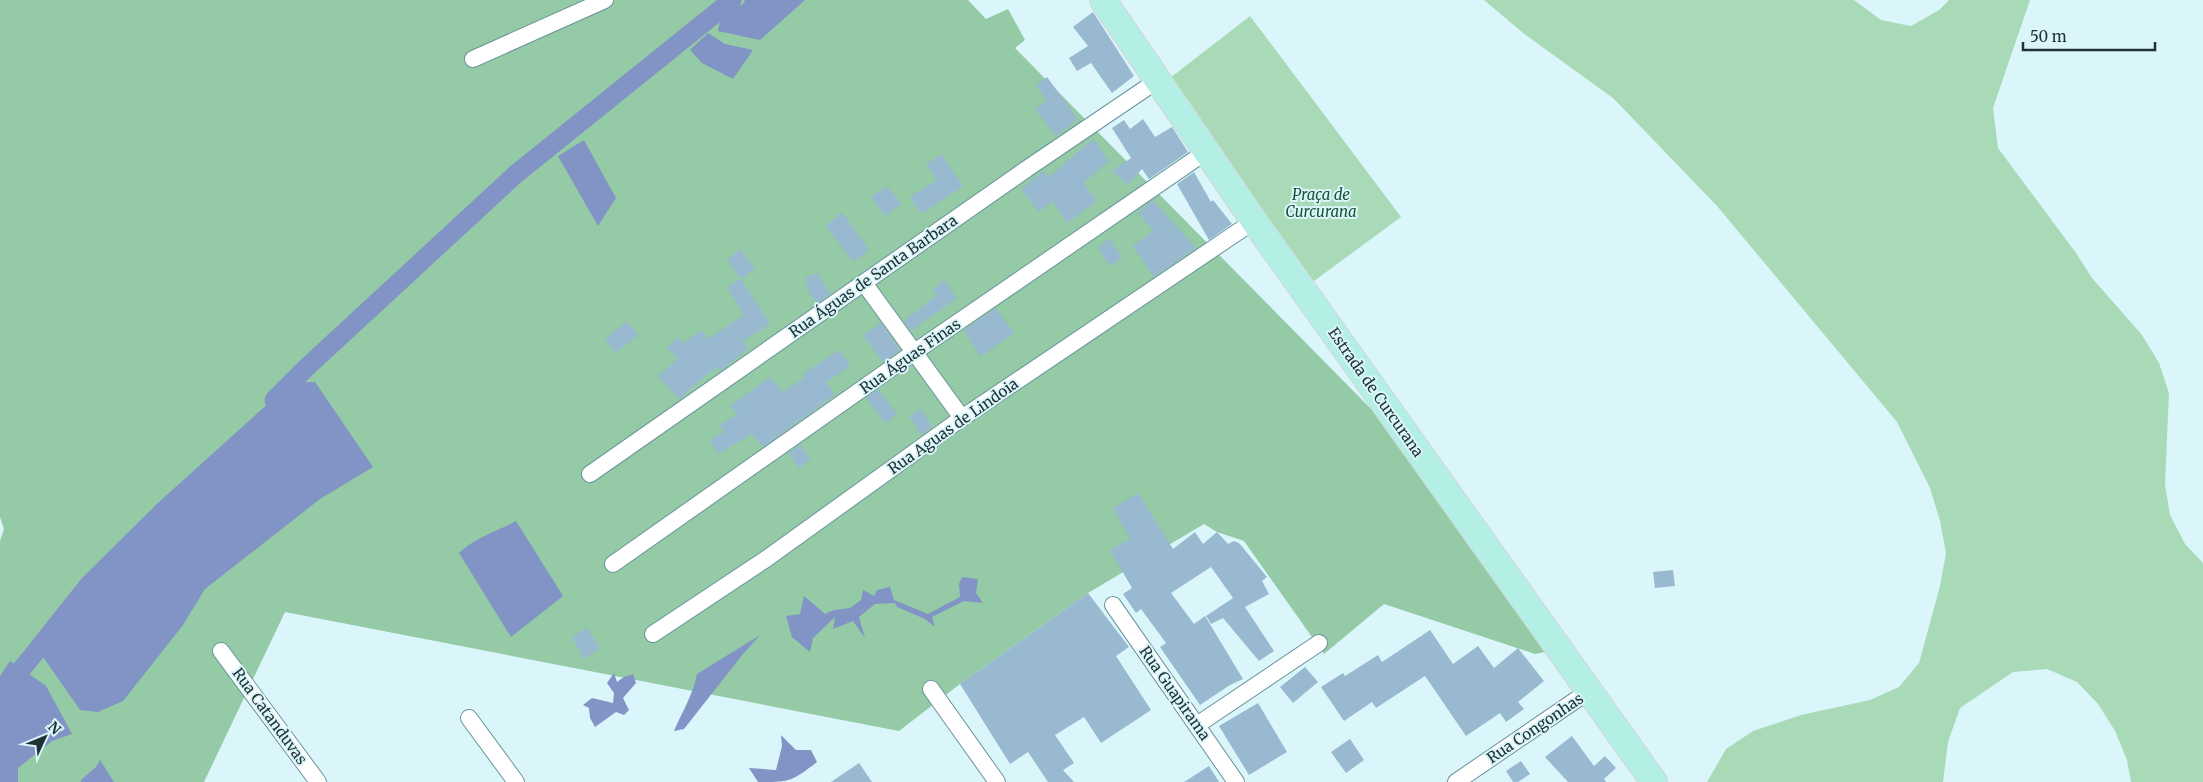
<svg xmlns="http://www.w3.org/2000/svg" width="2203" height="782" font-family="Merriweather,serif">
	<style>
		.green { fill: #a9dab7 }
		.forest { fill: #94caa5 }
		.water { fill: #8194c5 }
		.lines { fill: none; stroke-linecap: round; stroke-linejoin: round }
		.canal { stroke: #8194c5; stroke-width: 19 }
		.building { fill: #98b9d0 }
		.street-casing { stroke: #69949c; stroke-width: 18 }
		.primary-casing { stroke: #d2d6d7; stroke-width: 28 }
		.street { stroke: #fff; stroke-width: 16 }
		.primary { stroke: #b4efe5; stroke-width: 26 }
		.labels { text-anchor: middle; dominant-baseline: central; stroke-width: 4; stroke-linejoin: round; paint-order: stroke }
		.park-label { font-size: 15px; font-style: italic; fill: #165331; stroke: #dbf6fb }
		.street-label { font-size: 15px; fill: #203235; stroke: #dbf6fb }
	</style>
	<rect width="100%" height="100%" fill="#dbf6fb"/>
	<g class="green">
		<path d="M 1484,0 L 1854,0 L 1881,20 L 1911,26 L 1939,10 L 1949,0 L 2030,0 L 1993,108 L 1998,148 L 2076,253 L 2092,278 L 2142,335 L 2159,363 L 2169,393 L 2165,484 L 2170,515 L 2185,544 L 2203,563 L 2203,782 L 2131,782 L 2127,760 L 2115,731 L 2098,704 L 2077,682 L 2047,669 L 2013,672 L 1960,708 L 1948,742 L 1943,782 L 1707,782 L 1726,749 L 1753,731 L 1801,715 L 1870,700 L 1899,687 L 1919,663 L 1940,586 L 1946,553 L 1940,521 L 1930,488 L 1897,422 L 1717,206 L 1613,98 L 1523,33 Z"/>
		<path d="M 1250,16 L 1401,217 L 1310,284 L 1170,78 Z"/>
	</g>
	<path class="forest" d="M 0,0 L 968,0 L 986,19 L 1008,9 L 1025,40 L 1015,48 L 1372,410 L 1545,652 L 1535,654 L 1384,604 L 1324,654 L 1244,541 L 1217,532 L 1204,524 L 1088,593 L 960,684 L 899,731 L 285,612 L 204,782 L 0,782 L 0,541 L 4,529 L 0,517 Z"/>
	<g class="water">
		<path d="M 745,0 L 805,0 L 760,40 L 718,31 L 721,16 L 743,4 Z"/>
		<path d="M 708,33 L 725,44 L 753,50 L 733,79 L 702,63 L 690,50 Z"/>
		<path d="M 584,140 L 616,198 L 598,226 L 558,156 Z"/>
		<path d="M 292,382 L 315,382 L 373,467 L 320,499 L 205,589 L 183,625 L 123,701 L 98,712 L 80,710 L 32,641 L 82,578 L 159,502 Z"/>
		<path d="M 516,521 L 563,596 L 511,637 L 459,553 C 477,536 494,533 516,521 Z"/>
		<path d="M 962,577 L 978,579 L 976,593 L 983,603 L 964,601 L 932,617 L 935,627 L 925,619 L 897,607 L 895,603 L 875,604 L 859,617 L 865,638 L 853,621 L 833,629 L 835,617 L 813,638 L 810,652 L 792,637 L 786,616 L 800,614 L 804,596 L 825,614 L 834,610 L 850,608 L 861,600 L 863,590 L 874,596 L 877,590 L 890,587 L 894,600 L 928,614 L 960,597 L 959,584 Z"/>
		<path d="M 760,635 L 743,654 L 684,729 L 674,731 C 682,712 693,695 697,674 Z"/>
		<path d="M 10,661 L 46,686 L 72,734 L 52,741 L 18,768 L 18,782 L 0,782 L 0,676 Z"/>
		<path d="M 614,673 L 617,682 L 624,677 L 633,674 L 636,683 L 623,698 L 629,710 L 624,715 L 616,712 L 595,727 L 590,718 L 589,708 L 583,705 L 592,698 L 613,703 L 614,693 L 607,683 Z"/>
		<path d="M 781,735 L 796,750 L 811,750 L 817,762 C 791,782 790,782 758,782 L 749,768 L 776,770 L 782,746 Z"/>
		<path d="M 100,760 L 114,782 L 81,782 L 81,780 L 96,767 Z"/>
	</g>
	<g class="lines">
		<g class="canal">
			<path d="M 274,400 L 306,368 L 516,174 L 732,0"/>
			<path d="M 0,696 L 54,629"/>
		</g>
	</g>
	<g class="building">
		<path d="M 1093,12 L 1134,76 L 1112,93 L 1091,63 L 1077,71 L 1069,58 L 1088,46 L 1073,27 Z"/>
		<path d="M 1047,77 L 1078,119 L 1056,136 L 1035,109 L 1047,100 L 1036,85 Z"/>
		<path d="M 1143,119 L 1155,137 L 1172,127 L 1188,152 L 1149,179 L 1142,169 L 1128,185 L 1112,171 L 1131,158 L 1112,128 L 1124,120 L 1130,129 Z"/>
		<path d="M 1093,139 L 1109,161 L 1083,183 L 1097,201 L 1067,223 L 1052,201 L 1039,212 L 1021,189 L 1044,171 L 1049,177 Z"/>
		<path d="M 941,154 L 963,186 L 921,214 L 910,197 L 937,180 L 926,164 Z"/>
		<path d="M 1194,172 L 1211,202 L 1213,200 L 1232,224 L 1209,240 L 1177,184 Z"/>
		<path d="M 887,186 L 901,204 L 885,216 L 871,197 Z"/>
		<path d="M 1153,200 L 1196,248 L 1154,277 L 1133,246 L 1154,231 L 1138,213 Z"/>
		<path d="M 842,212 L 869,250 L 853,262 L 826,226 Z"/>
		<path d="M 1109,238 L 1122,258 L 1110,266 L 1098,248 Z"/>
		<path d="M 740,249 L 755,268 L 741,279 L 727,260 Z"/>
		<path d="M 819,273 L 822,282 L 831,293 L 818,303 L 810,295 L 805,277 Z"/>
		<path d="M 741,279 L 770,324 L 743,341 L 748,349 L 720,371 L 716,367 L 679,399 L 658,376 L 678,359 L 667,347 L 678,337 L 683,344 L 701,330 L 708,339 L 744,315 L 727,287 Z"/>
		<path d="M 944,280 L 957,298 L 911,331 L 904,321 L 937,295 L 933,289 Z"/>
		<path d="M 996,308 L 1014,333 L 980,357 L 964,330 Z"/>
		<path d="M 627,321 L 638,335 L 616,353 L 605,339 Z"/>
		<path d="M 881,323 L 900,350 L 883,362 L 863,335 Z"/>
		<path d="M 839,350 L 850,366 L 826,382 L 835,395 L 763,447 L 752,434 L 718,454 L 710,440 L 724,432 L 720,425 L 737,414 L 730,406 L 770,377 L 783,392 L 805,377 L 803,374 Z"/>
		<path d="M 878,389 L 897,414 L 885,423 L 866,398 Z"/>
		<path d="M 921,409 L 932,427 L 921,435 L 909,416 Z"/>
		<path d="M 800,445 L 811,460 L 799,468 L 788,453 Z"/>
		<path d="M 1138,493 L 1173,549 L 1195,532 L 1203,544 L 1217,532 L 1228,544 L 1234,541 L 1239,543 L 1267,577 L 1262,581 L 1269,594 L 1245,607 L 1274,651 L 1259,661 L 1223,618 L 1211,624 L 1206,616 L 1233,598 L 1211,567 L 1171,593 L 1194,624 L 1205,616 L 1243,679 L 1230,685 L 1200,705 L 1160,647 L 1166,643 L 1141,609 L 1136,613 L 1123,594 L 1132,588 L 1110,550 L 1130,539 L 1113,508 Z"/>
		<path d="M 1673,570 L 1675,586 L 1655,588 L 1653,572 Z"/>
		<path d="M 1088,593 L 1129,647 L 1116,656 L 1151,710 L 1101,743 L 1084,717 L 1055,735 L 1074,763 L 1063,770 L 1074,782 L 1048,782 L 1028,752 L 1010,764 L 960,684 Z"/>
		<path d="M 587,627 L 600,648 L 584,659 L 572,637 Z"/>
		<path d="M 1430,630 L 1453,664 L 1478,646 L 1494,668 L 1518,648 L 1544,681 L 1518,702 L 1524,709 L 1506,722 L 1500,713 L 1466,736 L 1425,676 L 1376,708 L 1372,702 L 1344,721 L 1321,687 L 1343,673 L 1345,676 L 1378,655 L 1382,662 Z"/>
		<path d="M 1305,667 L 1318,682 L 1293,703 L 1280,687 Z"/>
		<path d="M 1258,703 L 1287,752 L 1249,775 L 1219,726 Z"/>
		<path d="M 1572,736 L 1594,766 L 1605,756 L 1616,768 L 1604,779 L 1606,782 L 1568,782 L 1545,757 Z"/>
		<path d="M 1350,739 L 1364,760 L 1346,773 L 1331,752 Z"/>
		<path d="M 1521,761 L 1530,774 L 1518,782 L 1513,782 L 1506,771 Z"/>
		<path d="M 859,763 L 872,782 L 831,782 Z"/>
		<path d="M 1209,766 L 1219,782 L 1184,782 Z"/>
	</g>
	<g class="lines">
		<g class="street-casing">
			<g id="street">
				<path d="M 473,59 L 605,0"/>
				<path d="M 864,283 L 962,418"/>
				<path d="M 590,474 L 1028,168 L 1158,80"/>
				<path d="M 613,564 L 913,353 L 1207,151"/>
				<path d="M 1113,605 L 1236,782"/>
				<path d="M 653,634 L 766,559 L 962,418 L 1254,221"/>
				<path d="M 221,651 L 318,782"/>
				<path d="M 931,689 L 997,782"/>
				<path d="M 469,718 L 516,782"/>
				<path d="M 1197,725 L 1319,643"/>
				<path d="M 1456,782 L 1589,691"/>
			</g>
		</g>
		<g class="primary-casing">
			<path id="primary" d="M 1103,0 L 1254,221 L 1654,782"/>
		</g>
		<use href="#street" class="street"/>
		<use href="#primary" class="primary"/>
	</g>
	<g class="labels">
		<g class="park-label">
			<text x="1321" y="194">Praça de<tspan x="1321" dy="17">Curcurana</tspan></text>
		</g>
		<g class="street-label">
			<text transform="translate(873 276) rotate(-35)">Rua Águas de Santa Barbara</text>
			<text transform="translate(910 356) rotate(-35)">Rua Águas Finas</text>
			<text transform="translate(1376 392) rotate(55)">Estrada de Curcurana</text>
			<text transform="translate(953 426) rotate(-35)">Rua Aguas de Lindoia</text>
			<text transform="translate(1175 693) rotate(55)">Rua Guapirama</text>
			<text transform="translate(270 716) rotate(54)">Rua Catanduvas</text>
			<text transform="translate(1535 728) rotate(-34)">Rua Congonhas</text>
		</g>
	</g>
	<g transform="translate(45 737) rotate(46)" stroke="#dbf6fb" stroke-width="4" paint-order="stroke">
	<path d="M0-4L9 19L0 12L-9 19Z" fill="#203235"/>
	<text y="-8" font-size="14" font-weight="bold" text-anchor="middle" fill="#203235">N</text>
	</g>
	<path d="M2023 42v8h132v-8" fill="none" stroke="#203235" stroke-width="2.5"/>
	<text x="2030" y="42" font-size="15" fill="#203235" stroke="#dbf6fb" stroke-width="4" paint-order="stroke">50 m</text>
</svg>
